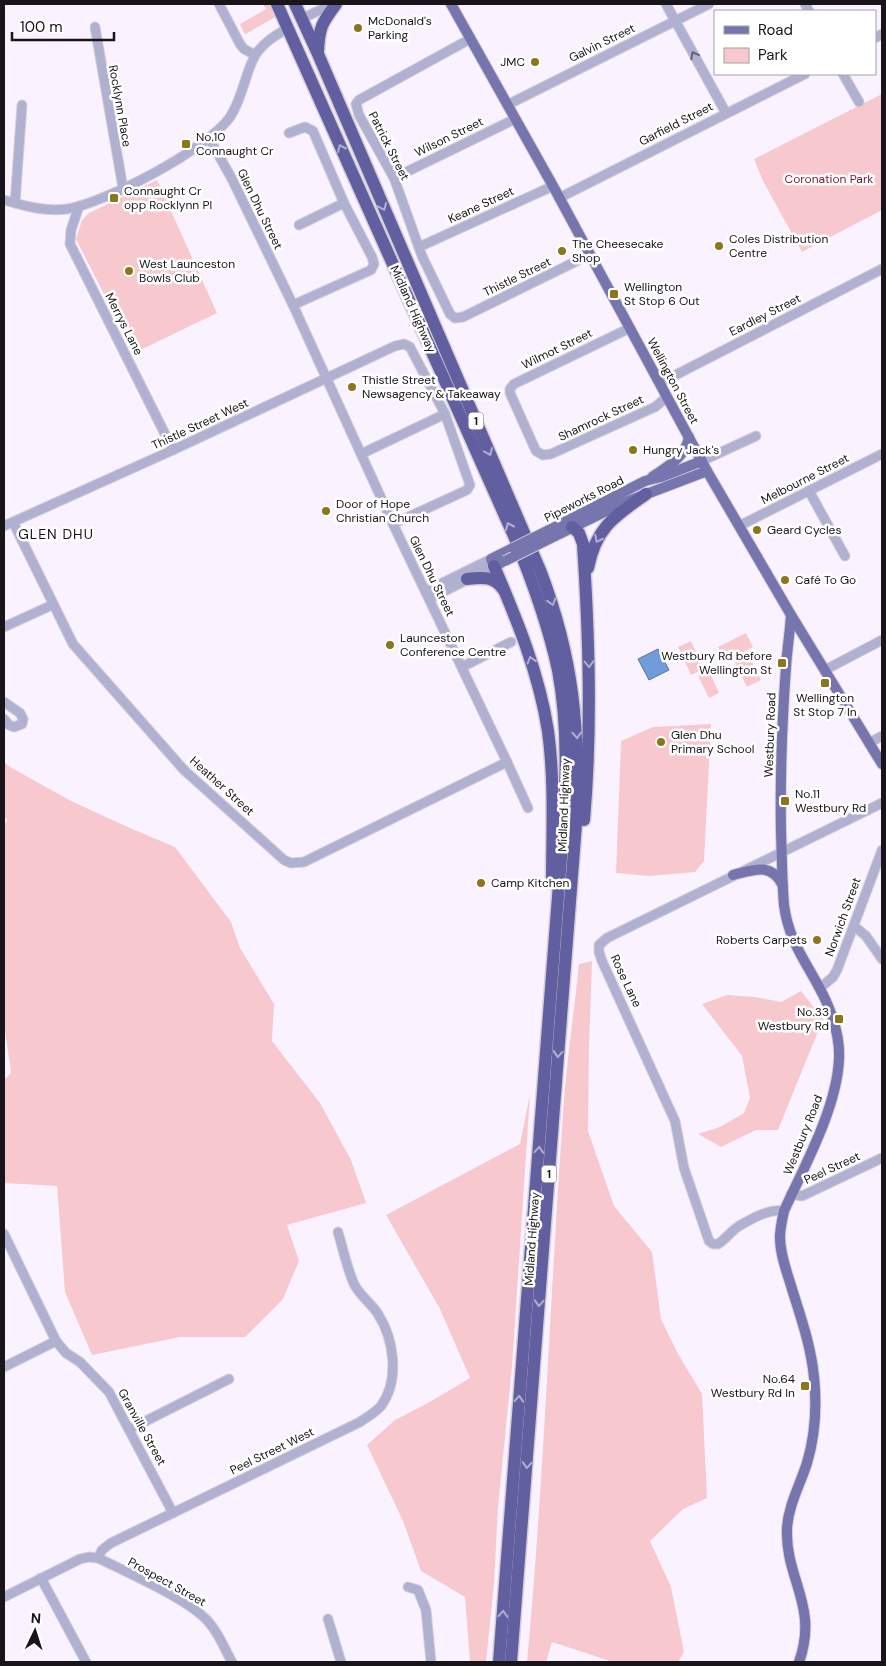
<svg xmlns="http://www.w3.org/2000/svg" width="886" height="1666" font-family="'DM Sans',sans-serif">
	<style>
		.green { fill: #f7c9cf }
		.water { fill: #709dd9; stroke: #5674a0 }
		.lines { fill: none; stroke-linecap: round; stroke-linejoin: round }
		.minor-casing { stroke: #d6cfda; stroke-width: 11 }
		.major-casing { stroke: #d6cfda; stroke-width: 12 }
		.highway-casing { stroke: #d6cfda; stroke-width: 15 }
		.minor { stroke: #b0b0d0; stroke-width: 9 }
		.major { stroke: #7675ae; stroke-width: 10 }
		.highway { stroke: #625fa0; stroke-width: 12 }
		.major-bridge-casing { stroke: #d6cfda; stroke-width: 12; stroke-linecap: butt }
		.major-bridge { stroke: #7675ae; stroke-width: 10 }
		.oneway { stroke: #646275 }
		.oneway2 { stroke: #b0afd0 }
		.poi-dot { fill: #8b761a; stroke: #fff; stroke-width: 2 }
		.labels { text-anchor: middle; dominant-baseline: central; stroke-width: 5; stroke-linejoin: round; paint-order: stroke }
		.shield { fill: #fff; stroke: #5d5a5f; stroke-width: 1 }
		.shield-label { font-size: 11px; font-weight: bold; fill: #18141a }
		.poi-label { font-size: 12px; fill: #18141a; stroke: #fff; text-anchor: start }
		.street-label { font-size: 12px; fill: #18141a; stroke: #fff }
		.park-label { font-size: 12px; fill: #781733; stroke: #fff }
		.neighbourhood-label { font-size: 14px; letter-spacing: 1px; fill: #18141a; stroke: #fff }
	</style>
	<rect width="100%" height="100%" fill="#faf3ff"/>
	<g class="green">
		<path d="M 263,4 L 272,4 L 277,16 L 246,34 L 244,33 L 240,24 L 266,9 Z"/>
		<path d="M 882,94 L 882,210 L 802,252 L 763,181 L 754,159 Z"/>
		<path d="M 157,180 L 217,313 L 134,353 L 76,239 L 82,220 L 89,213 Z"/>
		<path d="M 746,633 L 753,647 L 725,661 L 718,647 Z"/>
		<path d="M 691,641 L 704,669 L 691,675 L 678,647 Z"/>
		<path d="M 747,652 L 761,680 L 747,687 L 733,659 Z"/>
		<path d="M 709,671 L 719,693 L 709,698 L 698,676 Z"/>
		<path d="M 711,724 L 704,861 L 695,872 L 649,876 L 616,873 L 621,741 L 653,727 Z"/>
		<path d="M 4,762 L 10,767 L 71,801 L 130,828 L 175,847 L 231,922 L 240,948 L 274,1004 L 272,1041 L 320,1103 L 351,1160 L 366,1203 L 287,1225 L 299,1261 L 283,1299 L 245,1337 L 180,1337 L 92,1355 L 65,1292 L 57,1186 L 4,1183 L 4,1080 L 11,1073 L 4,1023 L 4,827 L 7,820 L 4,816 Z"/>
		<path d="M 592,961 L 589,1048 L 588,1131 L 614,1206 L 652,1252 L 661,1319 L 677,1352 L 702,1394 L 707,1498 L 683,1509 L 650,1541 L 671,1587 L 684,1652 L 678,1662 L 613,1662 L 552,1642 L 546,1662 L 527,1662 C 544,1480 550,1297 563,1114 C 566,1064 574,1014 579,964 Z"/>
		<path d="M 801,991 L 823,1019 L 778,1130 L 756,1130 L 721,1147 L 698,1134 L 720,1127 L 744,1113 L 750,1098 L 742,1056 L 702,1004 L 727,995 L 755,997 L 781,1002 Z"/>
		<path d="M 530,1094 L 512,1367 L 498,1507 L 494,1584 L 486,1662 L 470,1662 L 465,1597 L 421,1571 L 403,1521 L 367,1445 L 395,1420 L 428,1403 L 470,1378 L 440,1309 L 386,1215 L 520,1144 Z"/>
	</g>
	<path class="water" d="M 658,649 L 669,670 L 649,680 L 638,659 Z"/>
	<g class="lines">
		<g class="minor-casing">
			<g id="minor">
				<path d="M 219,4 L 240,44 L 244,49 L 255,55"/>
				<path d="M 666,4 L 726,113"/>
				<path d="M 805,4 L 809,11"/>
				<path d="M 301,19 L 333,4"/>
				<path d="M 95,27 L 123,188"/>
				<path d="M 875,38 L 882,34"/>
				<path d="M 470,39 L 359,100 L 356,104 L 359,115 L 394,178 L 422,256 L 450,314 L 455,318 L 463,317 L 589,255"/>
				<path d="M 843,74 L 859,102"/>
				<path d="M 507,105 L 709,4"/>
				<path d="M 289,133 L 305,127 L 313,131 L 344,203 L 372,257 L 374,264 L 371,270 L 293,305"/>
				<path d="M 209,138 L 232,179 L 293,305 L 393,524 L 507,762 L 528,808"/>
				<path d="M 394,178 L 515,119"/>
				<path d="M 559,198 L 805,74"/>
				<path d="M 4,200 C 25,206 45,212 67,209 C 105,203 208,149 230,117 C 243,98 245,72 256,54 C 264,42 276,35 288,28"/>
				<path d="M 15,203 L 22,105"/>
				<path d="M 79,206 L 71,230 L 70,244 L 173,450"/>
				<path d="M 299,225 L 344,203"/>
				<path d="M 419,247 L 553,186"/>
				<path d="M 630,328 L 514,384 L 510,389 L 510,393 L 536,451 L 543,455 L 551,454 L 655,407 L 667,397"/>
				<path d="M 660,383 L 882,269"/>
				<path d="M 361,454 L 445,414"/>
				<path d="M 702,461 L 756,436"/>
				<path d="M 809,491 L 845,556"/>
				<path d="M 13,522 L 73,644 L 184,770 L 284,860 L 291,863 L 304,862 L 507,762"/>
				<path d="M 4,526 L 173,450 L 395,346 L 404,344 L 410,347 L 445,414 L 470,485 L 467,490 L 393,524"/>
				<path d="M 739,526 L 882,454"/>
				<path d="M 426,591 L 491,559"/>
				<path d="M 429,599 L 494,566"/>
				<path d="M 4,627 L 52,605"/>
				<path d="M 462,667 L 511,642"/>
				<path d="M 825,670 L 882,640"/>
				<path d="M 4,702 L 20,713 L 23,719 L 22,724 L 14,727 L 9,725 L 4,719"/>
				<path d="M 869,743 L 882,736"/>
				<path d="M 854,926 L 866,936 L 882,959"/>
				<path d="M 820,988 L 833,977 L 837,970 L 882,850"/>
				<path d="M 791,1194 L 802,1196 L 882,1158"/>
				<path d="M 784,1211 C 770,1208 751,1219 739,1226 C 731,1231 726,1239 718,1244 L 713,1244 L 709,1241 L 684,1168 L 675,1121 L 602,961 L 599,952 L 599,945 L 607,938 L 882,803"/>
				<path d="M 4,1234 L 56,1341 L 66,1353 L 80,1362 L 109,1392 L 173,1513"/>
				<path d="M 4,1367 L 56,1341"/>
				<path d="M 130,1429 L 229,1379"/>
				<path d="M 98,1558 L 102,1550 L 111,1543 L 360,1422 C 367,1417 375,1413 381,1406 C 400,1380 394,1339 378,1314 C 371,1303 360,1296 354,1284 C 347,1268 343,1249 338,1232"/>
				<path d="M 41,1578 L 86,1662"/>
				<path d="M 408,1587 L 418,1590 L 426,1610 L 431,1662"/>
				<path d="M 4,1597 L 80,1559 L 89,1557 L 98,1558 C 126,1572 194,1601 211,1625 C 220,1636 225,1650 232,1662"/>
				<path d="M 328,1619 L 341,1662"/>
			</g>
		</g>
		<g class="major-casing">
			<g id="major">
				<path d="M 451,4 L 553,186 L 707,471 L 791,615 L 882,764"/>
				<path d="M 652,477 C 668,466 685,458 689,437"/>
				<path d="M 551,529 L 645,481 L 661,477 L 702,461"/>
				<path d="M 555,536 L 623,503 L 707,471"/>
				<path d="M 501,563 L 494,566 L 491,559 L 513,548"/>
				<path d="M 791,615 C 790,632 787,650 786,667 C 782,722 780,778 781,833 C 782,857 782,881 784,905 C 789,945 810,966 826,1001 C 834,1019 840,1039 839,1059 C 837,1108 804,1167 784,1211 C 782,1220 780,1229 780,1237 C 780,1255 787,1272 792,1289 C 801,1318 811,1346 814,1377 C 817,1406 815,1436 807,1463 C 800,1485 788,1506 787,1529 C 785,1579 819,1606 799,1662"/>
				<path d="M 733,875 C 753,870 770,862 782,884"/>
			</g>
		</g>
		<g class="highway-casing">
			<g id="highway">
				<path d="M 277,4 L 514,536 C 532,580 548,623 558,670 C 569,728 566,787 562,845 L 499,1662"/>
				<path d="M 295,4 L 318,54 L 540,570 C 574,659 580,730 576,824 L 511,1662"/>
				<path d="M 318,52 C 319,27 322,23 336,4"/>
				<path d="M 572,527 L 579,533 L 583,544 C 589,636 592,728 584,820"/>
				<path d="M 494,566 C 517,620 539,673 548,731 C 555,782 552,833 552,883"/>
				<path d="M 588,568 C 596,527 615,516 646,494"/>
				<path d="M 467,579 C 482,577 494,576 503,589"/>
			</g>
		</g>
		<use href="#minor" class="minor"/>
		<use href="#major" class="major"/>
		<use href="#highway" class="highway"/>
		<g class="major-bridge-casing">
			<g id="major-bridge">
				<path d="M 513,548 L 551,529"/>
				<path d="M 505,561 L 555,536"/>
			</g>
		</g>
		<use href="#major-bridge" class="major-bridge"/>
	</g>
	<defs><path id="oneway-chevron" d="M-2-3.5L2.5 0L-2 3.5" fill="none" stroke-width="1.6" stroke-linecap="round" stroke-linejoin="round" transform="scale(1.25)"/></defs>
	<use class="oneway" href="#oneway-chevron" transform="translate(694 55) rotate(-118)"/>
	<g class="oneway2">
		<use href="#oneway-chevron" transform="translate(341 148) rotate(-114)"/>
		<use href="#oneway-chevron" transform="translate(383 207) rotate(67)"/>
		<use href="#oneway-chevron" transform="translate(489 452) rotate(67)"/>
		<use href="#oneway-chevron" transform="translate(509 526) rotate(-114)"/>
		<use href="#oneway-chevron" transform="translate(598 539) rotate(117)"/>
		<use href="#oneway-chevron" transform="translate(552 602) rotate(73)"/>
		<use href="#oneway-chevron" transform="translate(531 660) rotate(-107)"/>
		<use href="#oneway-chevron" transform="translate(589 664) rotate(88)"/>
		<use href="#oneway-chevron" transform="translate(577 735) rotate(87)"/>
		<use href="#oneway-chevron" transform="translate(558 1054) rotate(95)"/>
		<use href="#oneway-chevron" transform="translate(539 1150) rotate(-86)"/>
		<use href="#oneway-chevron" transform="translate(539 1303) rotate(94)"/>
		<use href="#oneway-chevron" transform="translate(519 1399) rotate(-86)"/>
		<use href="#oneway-chevron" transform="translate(527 1465) rotate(94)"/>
		<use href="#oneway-chevron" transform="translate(503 1614) rotate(-86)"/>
	</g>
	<g class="poi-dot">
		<circle cx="358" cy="28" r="5"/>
		<circle cx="535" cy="62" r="5"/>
		<rect x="181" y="139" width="10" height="10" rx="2.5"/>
		<rect x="109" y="193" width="10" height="10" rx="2.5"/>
		<circle cx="719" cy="246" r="5"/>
		<circle cx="562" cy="251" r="5"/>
		<circle cx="129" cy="271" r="5"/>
		<rect x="609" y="289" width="10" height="10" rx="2.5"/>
		<circle cx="352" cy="387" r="5"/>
		<circle cx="633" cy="450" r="5"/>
		<circle cx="326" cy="511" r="5"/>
		<circle cx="757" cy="530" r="5"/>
		<circle cx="785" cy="580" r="5"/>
		<circle cx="390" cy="645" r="5"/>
		<rect x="777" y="658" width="10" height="10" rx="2.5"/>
		<rect x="820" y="678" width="10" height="10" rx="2.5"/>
		<circle cx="661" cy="742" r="5"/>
		<rect x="780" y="796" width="10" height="10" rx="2.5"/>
		<circle cx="481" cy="883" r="5"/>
		<circle cx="817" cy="940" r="5"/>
		<rect x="834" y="1014" width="10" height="10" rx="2.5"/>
		<rect x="800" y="1381" width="10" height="10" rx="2.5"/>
	</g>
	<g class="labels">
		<g class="shield">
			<rect x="468.5" y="412.5" width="15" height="17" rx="4"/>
			<rect x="541.5" y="1165.5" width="15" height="17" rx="4"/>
		</g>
		<g class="shield-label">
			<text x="476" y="421">1</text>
			<text x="549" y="1174">1</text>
		</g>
		<g class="poi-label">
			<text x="368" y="21">McDonald's<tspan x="368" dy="14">Parking</tspan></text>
			<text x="525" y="62" text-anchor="end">JMC</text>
			<text x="196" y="137">No.10<tspan x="196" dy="14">Connaught Cr</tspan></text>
			<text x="124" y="191">Connaught Cr<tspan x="124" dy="14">opp Rocklynn Pl</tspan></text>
			<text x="729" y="239">Coles Distribution<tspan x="729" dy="14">Centre</tspan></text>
			<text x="572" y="244">The Cheesecake<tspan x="572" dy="14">Shop</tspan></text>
			<text x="139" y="264">West Launceston<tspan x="139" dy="14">Bowls Club</tspan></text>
			<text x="624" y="287">Wellington<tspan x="624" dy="14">St Stop 6 Out</tspan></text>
			<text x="362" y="380">Thistle Street<tspan x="362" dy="14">Newsagency &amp; Takeaway</tspan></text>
			<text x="643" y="450">Hungry Jack's</text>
			<text x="336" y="504">Door of Hope<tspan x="336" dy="14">Christian Church</tspan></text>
			<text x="767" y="530">Geard Cycles</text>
			<text x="795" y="580">Café To Go</text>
			<text x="400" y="638">Launceston<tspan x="400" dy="14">Conference Centre</tspan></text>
			<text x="772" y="656" text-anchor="end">Westbury Rd before<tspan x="772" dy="14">Wellington St</tspan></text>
			<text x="825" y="698" text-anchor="middle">Wellington<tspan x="825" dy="14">St Stop 7 In</tspan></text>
			<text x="671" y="735">Glen Dhu<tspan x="671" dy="14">Primary School</tspan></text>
			<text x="795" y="794">No.11<tspan x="795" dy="14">Westbury Rd</tspan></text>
			<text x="491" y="883">Camp Kitchen</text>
			<text x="807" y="940" text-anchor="end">Roberts Carpets</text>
			<text x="829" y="1012" text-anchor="end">No.33<tspan x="829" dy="14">Westbury Rd</tspan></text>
			<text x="795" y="1379" text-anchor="end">No.64<tspan x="795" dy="14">Westbury Rd In</tspan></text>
		</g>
		<g class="street-label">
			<text transform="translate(602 43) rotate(-26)">Galvin Street</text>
			<text transform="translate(120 106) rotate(80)">Rocklynn Place</text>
			<text transform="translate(676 124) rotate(-27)">Garfield Street</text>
			<text transform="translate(449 137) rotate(-26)">Wilson Street</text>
			<text transform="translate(389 146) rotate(63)">Patrick Street</text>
			<text transform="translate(481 205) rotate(-25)">Keane Street</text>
			<text transform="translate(260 209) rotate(64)">Glen Dhu Street</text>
			<text transform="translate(517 277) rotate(-26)">Thistle Street</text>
			<text transform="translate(413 309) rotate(66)">Midland Highway</text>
			<text transform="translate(765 315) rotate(-27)">Eardley Street</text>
			<text transform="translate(124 324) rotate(63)">Merrys Lane</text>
			<text transform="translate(557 349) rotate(-26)">Wilmot Street</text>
			<text transform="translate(673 381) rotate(62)">Wellington Street</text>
			<text transform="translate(601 418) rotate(-25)">Shamrock Street</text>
			<text transform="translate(200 424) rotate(-25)">Thistle Street West</text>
			<text transform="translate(805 479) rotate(-27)">Melbourne Street</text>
			<text transform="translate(584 499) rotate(-27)">Pipeworks Road</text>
			<text transform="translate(432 576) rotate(64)">Glen Dhu Street</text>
			<text transform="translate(770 735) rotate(-88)">Westbury Road</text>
			<text transform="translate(222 786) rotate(42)">Heather Street</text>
			<text transform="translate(564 805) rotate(-88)">Midland Highway</text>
			<text transform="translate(843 917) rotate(-70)">Norwich Street</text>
			<text transform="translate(626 981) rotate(65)">Rose Lane</text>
			<text transform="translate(803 1135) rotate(-68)">Westbury Road</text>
			<text transform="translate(832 1168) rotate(-25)">Peel Street</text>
			<text transform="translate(532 1239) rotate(-86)">Midland Highway</text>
			<text transform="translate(142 1427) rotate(61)">Granville Street</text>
			<text transform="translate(272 1451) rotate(-26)">Peel Street West</text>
			<text transform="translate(167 1582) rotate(29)">Prospect Street</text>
		</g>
		<g class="park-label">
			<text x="829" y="179">Coronation Park</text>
		</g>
		<g class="neighbourhood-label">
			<text x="56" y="534">GLEN DHU</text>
		</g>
	</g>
	<rect width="886" height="1666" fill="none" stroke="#18141a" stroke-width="10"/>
	<rect x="714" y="10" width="162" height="65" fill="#ffffff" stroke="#a3a1a3"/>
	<rect x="724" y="26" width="25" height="8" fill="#7675ae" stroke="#a3a1a3"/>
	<text x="758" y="35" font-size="15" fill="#18141a">Road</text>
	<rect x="724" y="48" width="25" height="15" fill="#f7c9cf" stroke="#a3a1a3"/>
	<text x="758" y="60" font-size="15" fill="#18141a">Park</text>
	<g transform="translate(35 1631) rotate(4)" stroke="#ffffff" stroke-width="4" paint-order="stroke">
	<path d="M0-4L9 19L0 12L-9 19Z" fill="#18141a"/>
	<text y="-8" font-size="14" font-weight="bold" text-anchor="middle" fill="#18141a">N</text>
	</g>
	<path d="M12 32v8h102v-8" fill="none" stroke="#18141a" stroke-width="2.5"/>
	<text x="20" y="32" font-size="15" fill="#18141a" stroke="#ffffff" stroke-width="4" paint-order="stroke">100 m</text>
</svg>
